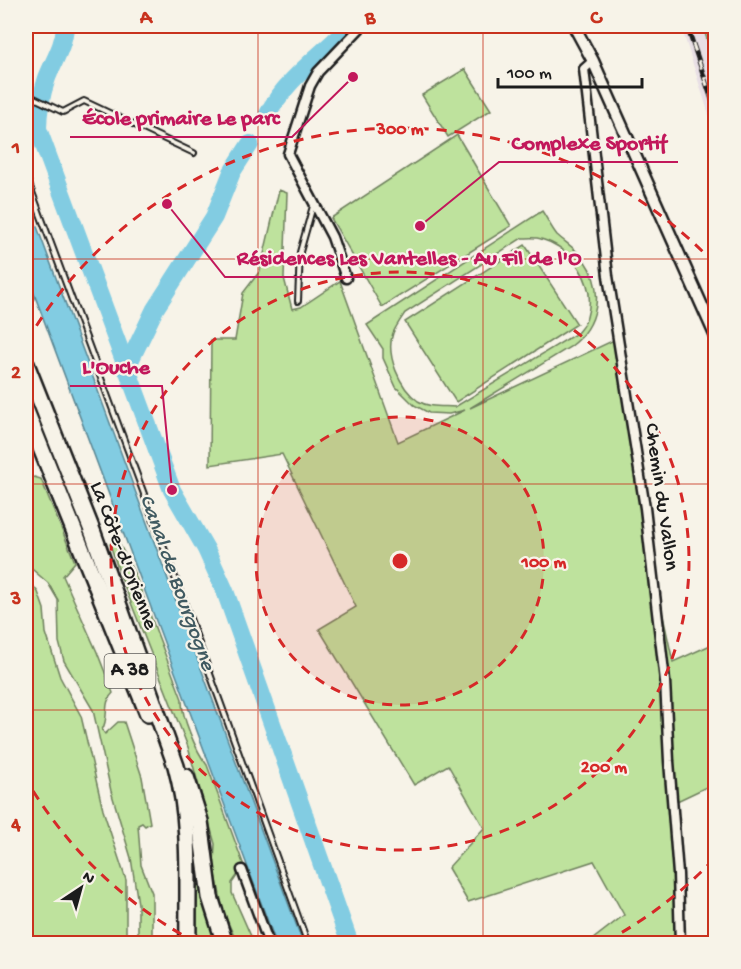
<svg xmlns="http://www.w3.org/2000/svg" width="741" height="969" font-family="'Gochi Hand',sans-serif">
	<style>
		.built { fill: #e8dfe5 }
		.green { fill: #bee29d; stroke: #6d7f5c; stroke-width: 1.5; fill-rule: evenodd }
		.water { fill: #82cce2; stroke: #598693; stroke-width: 1.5 }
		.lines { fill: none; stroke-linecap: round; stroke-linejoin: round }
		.river { stroke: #82cce2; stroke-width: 18 }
		.service-casing { stroke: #1c1c1c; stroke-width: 8 }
		.minor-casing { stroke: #1c1c1c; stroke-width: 13 }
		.secondary-casing { stroke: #1c1c1c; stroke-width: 15 }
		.motorway-casing { stroke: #1c1c1c; stroke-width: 20 }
		.service { stroke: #f7f3e8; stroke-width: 4 }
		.minor { stroke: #f7f3e8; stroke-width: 8 }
		.secondary { stroke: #f7f3e8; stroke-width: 10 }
		.motorway { stroke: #f7f3e8; stroke-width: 15 }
		.rail-casing { stroke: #1c1c1c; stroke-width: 5 }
		.rail { stroke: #f7f3e8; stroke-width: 3; stroke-dasharray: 9; stroke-linecap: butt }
		.grid { fill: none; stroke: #c8321e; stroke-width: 1.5; stroke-opacity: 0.55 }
		.ring { fill: none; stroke: #d62828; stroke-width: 3; stroke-dasharray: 10 8 }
		.labels { text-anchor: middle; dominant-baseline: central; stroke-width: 4.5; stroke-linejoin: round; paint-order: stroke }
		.shield { fill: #f7f3e8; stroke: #5e5c59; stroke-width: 1.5 }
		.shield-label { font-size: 20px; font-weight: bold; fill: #1c1c1c }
		.street-label { font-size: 21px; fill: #1c1c1c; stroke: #f7f3e8 }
		.water-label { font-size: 22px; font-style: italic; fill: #405a61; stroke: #f7f3e8 }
		.centre { fill: #d62828; stroke: #f7f3e8; stroke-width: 3 }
		.ring-label { font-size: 18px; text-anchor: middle; font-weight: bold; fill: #d62828; stroke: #f7f3e8; stroke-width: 4.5; stroke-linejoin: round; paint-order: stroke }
		.leader { fill: none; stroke: #c2185b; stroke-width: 2 }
		.callout-dot { fill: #c2185b; stroke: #f7f3e8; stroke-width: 2 }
		.callout-label { font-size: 22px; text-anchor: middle; font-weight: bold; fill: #c2185b; stroke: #f7f3e8; stroke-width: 4.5; stroke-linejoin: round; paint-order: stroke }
		.neatline { fill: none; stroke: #c8321e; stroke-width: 2 }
		.grid-label { font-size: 20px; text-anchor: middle; font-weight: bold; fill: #c8321e }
	</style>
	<rect width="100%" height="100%" fill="#f7f3e8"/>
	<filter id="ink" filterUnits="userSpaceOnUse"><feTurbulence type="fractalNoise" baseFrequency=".0167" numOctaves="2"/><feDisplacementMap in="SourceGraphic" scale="12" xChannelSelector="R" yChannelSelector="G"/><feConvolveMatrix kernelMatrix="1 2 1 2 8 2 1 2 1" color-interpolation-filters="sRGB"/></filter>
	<g filter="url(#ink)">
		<path class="built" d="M 681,26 L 703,26 L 715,66 L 715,134 Z"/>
		<g class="green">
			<path d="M 703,26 L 715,26 L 715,66 Z"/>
			<path d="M 465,69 L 491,110 L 448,137 L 422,95 Z"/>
			<path d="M 457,135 L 511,226 L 382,307 L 331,218 Z"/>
			<path d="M 279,190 L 287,193 L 284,278 L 292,309 L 301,307 L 340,281 L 398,442 L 465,410 L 449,414 L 429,413 L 414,405 L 396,387 L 383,358 L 383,349 L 367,325 L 542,211 C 547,218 551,228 557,235 C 567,244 577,249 584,260 C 605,290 599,326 570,347 L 470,408 L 614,340 L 654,575 L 673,662 L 715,643 L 715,783 L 677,801 L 678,943 L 588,943 L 624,915 L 594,861 L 468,902 L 448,868 L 484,828 L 448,765 L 414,785 L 319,629 L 356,607 L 282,454 L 210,465 L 211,340 L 235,340 L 243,293 L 260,271 ZM 522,238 C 528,238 536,237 541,239 C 573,248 597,284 587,317 C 586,323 581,328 577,333 L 455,407 C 443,406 429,408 418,401 C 400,388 385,355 393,333 C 396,326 401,319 405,313 Z"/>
			<path d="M 525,245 L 577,324 L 456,402 L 405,322 Z"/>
			<path d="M 34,477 L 41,479 L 75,562 L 63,576 L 97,652 L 113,693 C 102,703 110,717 102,730 L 105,734 L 118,722 L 124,722 L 142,777 L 150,823 L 145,826 L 142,823 L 138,825 L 141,865 L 152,893 L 152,943 L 138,943 L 138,904 L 131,858 L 111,791 L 93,710 L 64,661 L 59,642 L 58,600 L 48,583 L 26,564 L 26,480 Z"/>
			<path d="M 117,539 L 135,575 L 182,699 C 181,716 196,751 207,765 L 244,866 L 232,883 L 232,893 L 254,943 L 237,943 L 223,911 L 214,864 L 215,844 L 188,747 L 120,575 L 110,544 Z"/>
			<path d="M 26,577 L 38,592 L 44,609 L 46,633 L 60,677 L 81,716 L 103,810 L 126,880 L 126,943 L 26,943 Z"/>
			<path d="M 199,862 L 219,943 L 192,943 L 192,863 Z"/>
		</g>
		<path class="water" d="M 26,197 L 303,943 L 276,943 L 26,272 Z"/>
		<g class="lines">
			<g class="river">
				<path d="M 65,26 C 64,45 54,60 47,78 C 41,95 38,112 38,129 L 172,490 L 206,549 L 225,591 L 350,944"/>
				<path d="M 267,116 C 286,78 321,56 350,26"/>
				<path d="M 126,369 L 155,309 L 214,217 L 232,172 L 250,144"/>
			</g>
			<g class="service-casing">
				<g id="service">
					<path d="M 26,94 L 63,112 L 84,101 L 194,153"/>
					<path d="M 26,176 L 177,583 L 308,944"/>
					<path d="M 298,301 L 300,252 L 313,206"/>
				</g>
			</g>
			<g class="minor-casing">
				<g id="minor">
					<path d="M 593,61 L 584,69 L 608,276 L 645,508 L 665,681 L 669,761 L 678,874 L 680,944"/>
					<path d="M 346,278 L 332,237 L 288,154 L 310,86 L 318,72 L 362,26"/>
					<path d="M 242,870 L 269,944"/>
				</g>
			</g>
			<g class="secondary-casing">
				<path id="secondary" d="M 574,26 L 593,61 L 716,337"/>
			</g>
			<g class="motorway-casing">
				<g id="motorway">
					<path d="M 26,364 L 93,533 L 176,766 C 192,823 187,885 188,944"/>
					<path d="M 26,411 L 148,714"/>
					<path d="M 186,777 L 200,821 L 210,897 L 225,944"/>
				</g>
			</g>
			<use href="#service" class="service"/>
			<use href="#minor" class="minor"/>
			<use href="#secondary" class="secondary"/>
			<use href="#motorway" class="motorway"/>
			<g class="rail-casing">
				<path id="rail" d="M 687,26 L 716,112"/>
			</g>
			<use href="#rail" class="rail"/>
		</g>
	</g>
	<path class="grid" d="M 258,26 L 258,944M 483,26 L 483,944M 26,259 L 716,259M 26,484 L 716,484M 26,710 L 716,710"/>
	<circle cx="400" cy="561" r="144" fill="#d62828" fill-opacity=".12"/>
	<g class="ring">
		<circle cx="400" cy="561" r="144"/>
		<circle cx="400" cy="561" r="289"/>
		<path d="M714 859A433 433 0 0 1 603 943M197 943A433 433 0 0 1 27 781M27 341A433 433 0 0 1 714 263"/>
	</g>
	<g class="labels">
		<rect class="shield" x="104.5" y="654" width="51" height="34" rx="4.5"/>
		<g class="shield-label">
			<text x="130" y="671">A 38</text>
		</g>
		<g class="street-label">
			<text transform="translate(660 497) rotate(82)">Chemin du Vallon</text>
			<text transform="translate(122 556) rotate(69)">La Côte-d'Orienne</text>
		</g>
		<g class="water-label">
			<text transform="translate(176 583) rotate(70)">Canal de Bourgogne</text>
		</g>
	</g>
	<circle cx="400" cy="561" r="9" class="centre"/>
	<g class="ring-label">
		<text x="400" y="134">300 m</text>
		<text x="544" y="567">100 m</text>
		<text x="604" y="772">200 m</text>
	</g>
	<path class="leader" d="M353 77L292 137H70M420 226L499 162H678M167 204L225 277H593M172 490L162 386H70"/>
	<g class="callout-dot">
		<circle cx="353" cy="77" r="6"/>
		<circle cx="420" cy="226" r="6"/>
		<circle cx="167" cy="204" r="6"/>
		<circle cx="172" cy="490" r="6"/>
	</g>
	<g class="callout-label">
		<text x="181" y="124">École primaire Le parc</text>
		<text x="589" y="149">Complexe Sportif</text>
		<text x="409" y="264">Résidences Les Vantelles - Au Fil de l'O</text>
		<text x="116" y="373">L'Ouche</text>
	</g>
	<rect width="741" height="969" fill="none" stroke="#f7f3e8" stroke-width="66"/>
	<g transform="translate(81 888) rotate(36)" stroke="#f7f3e8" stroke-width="4.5" paint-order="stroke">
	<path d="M0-4.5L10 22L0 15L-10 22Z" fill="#1c1c1c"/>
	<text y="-9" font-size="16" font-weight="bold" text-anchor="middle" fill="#1c1c1c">N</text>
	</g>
	<path d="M498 78v9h144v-9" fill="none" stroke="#1c1c1c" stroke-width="3"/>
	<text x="507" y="78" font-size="18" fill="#1c1c1c" stroke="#f7f3e8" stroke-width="4.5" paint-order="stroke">100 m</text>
	<rect x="33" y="33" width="675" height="903" class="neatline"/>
	<g class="grid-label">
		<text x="146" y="23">A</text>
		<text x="370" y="23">B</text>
		<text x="596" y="23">C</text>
		<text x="16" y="153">1</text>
		<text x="16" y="378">2</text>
		<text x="16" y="604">3</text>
		<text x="16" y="830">4</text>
	</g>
</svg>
